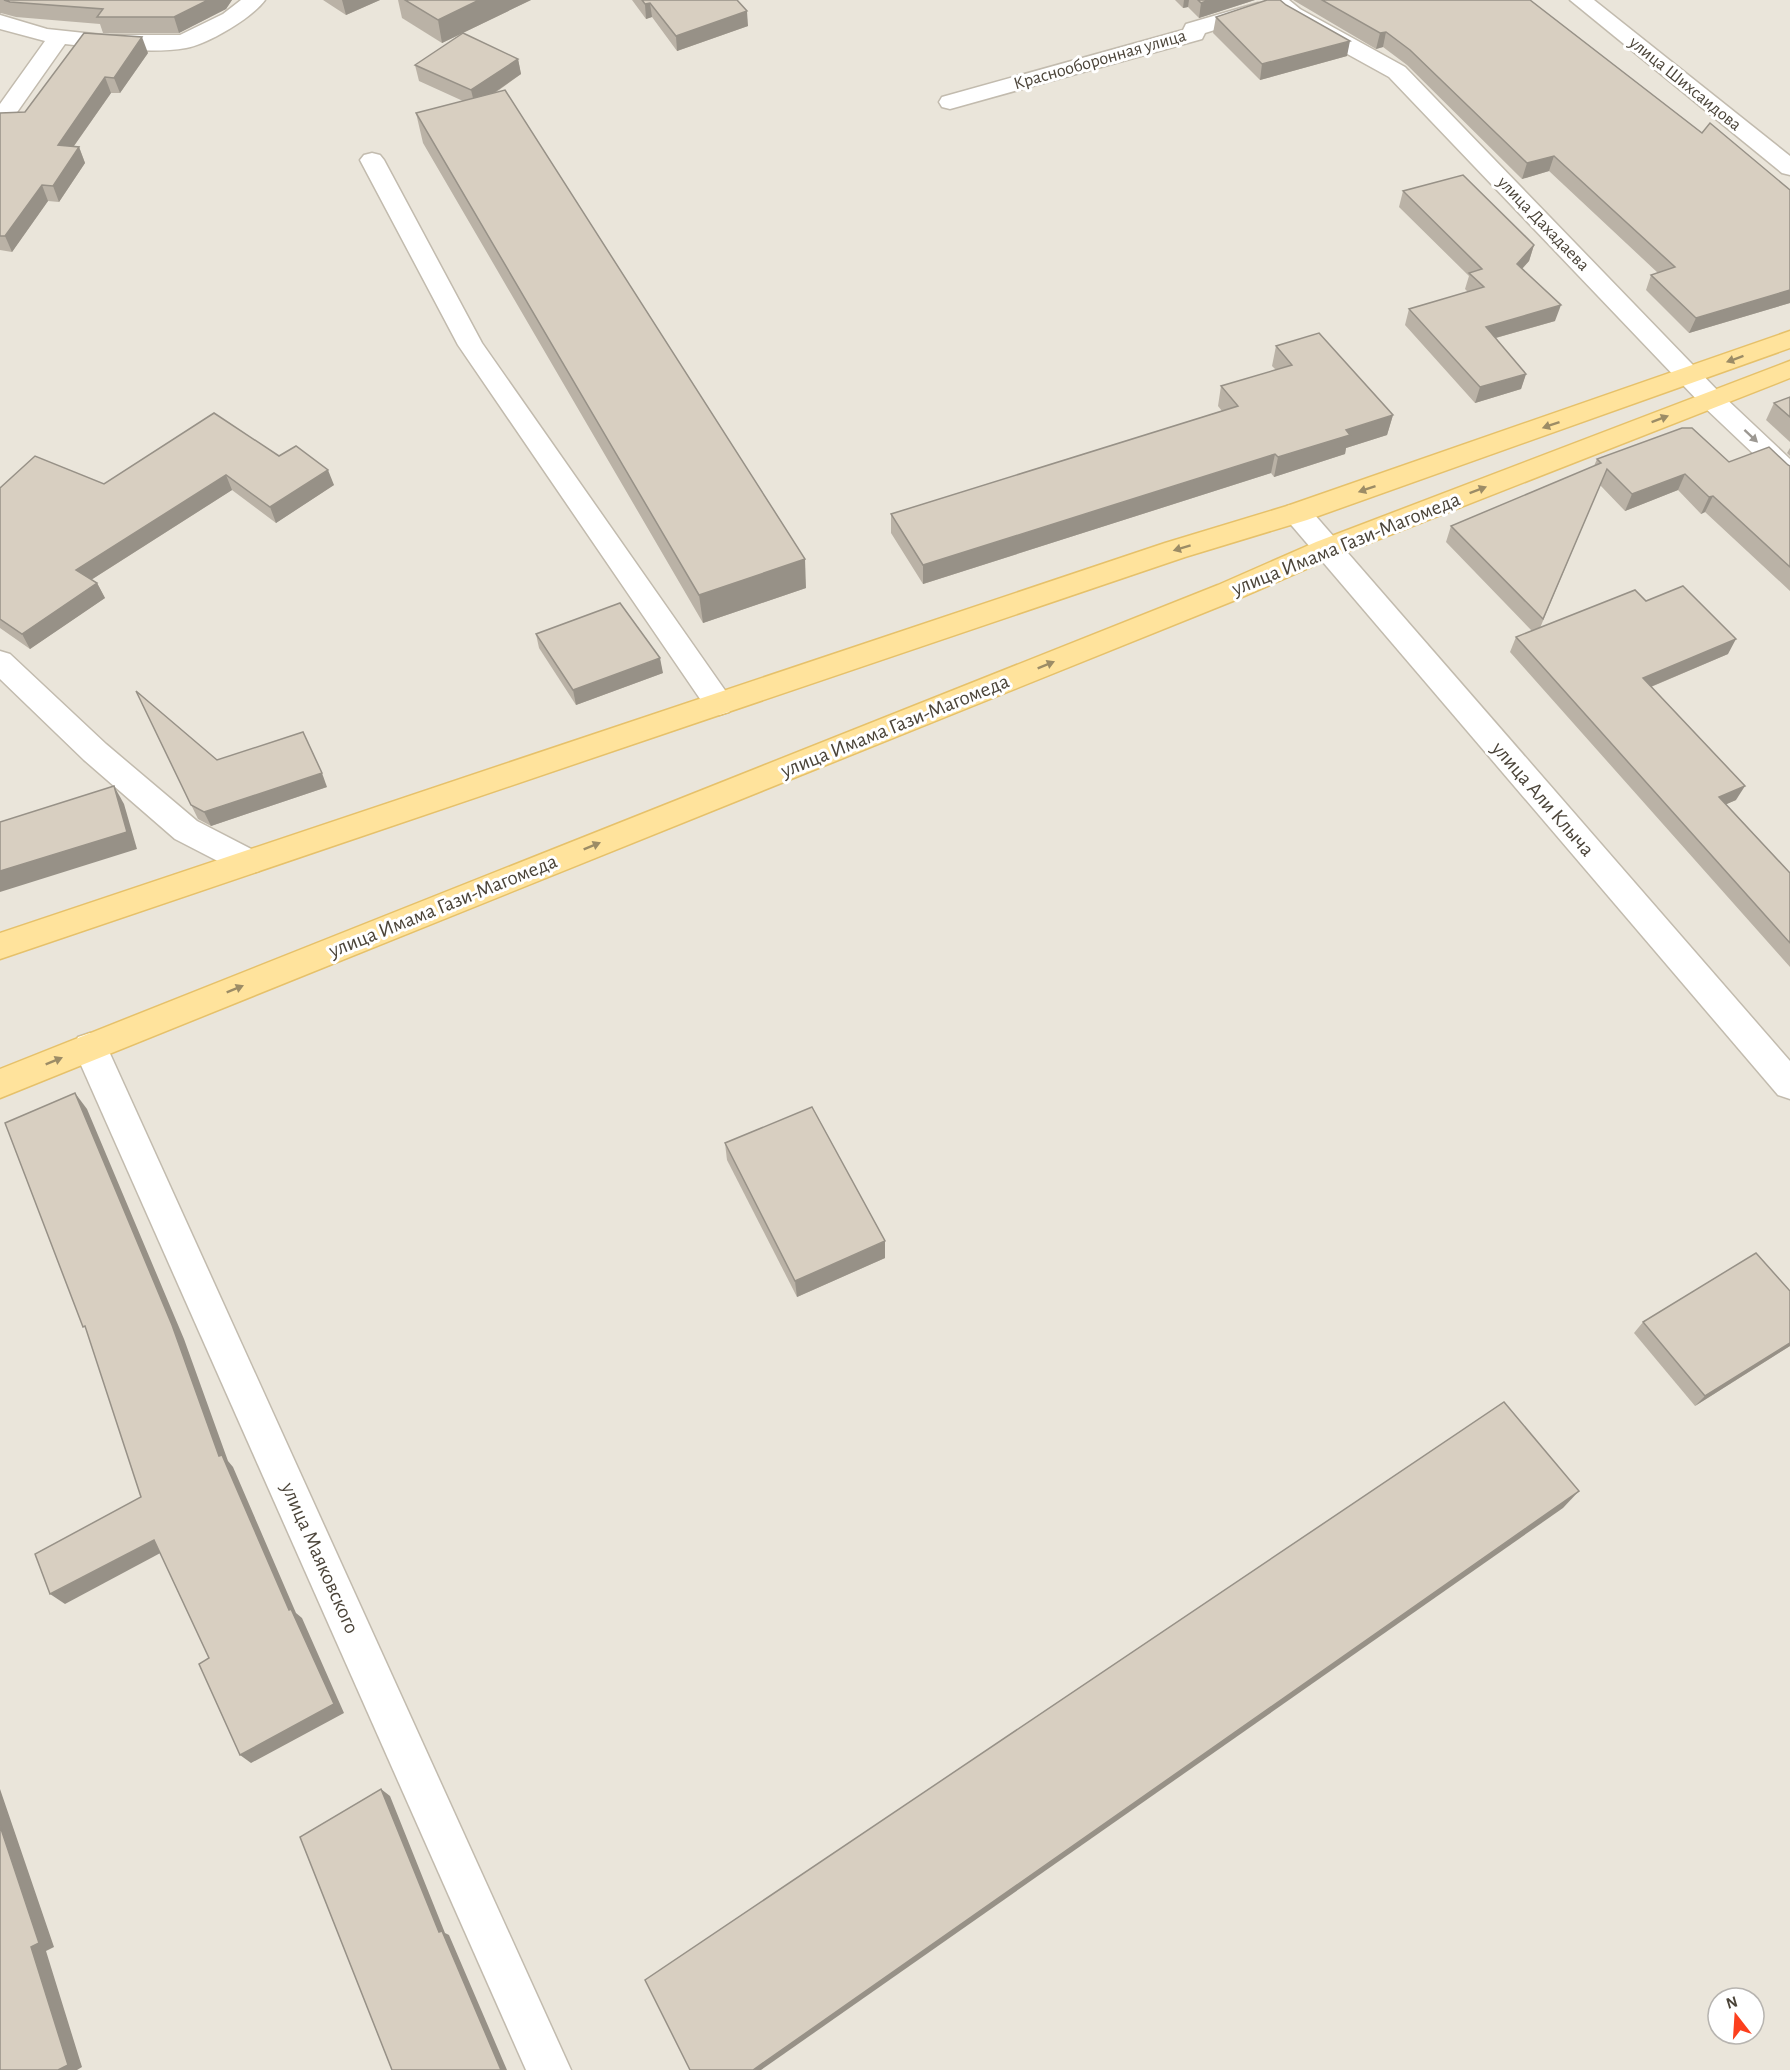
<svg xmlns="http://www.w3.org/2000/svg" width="1790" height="2070" font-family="'Alegreya Sans',sans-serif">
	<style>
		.residential { fill: #eae5da; fill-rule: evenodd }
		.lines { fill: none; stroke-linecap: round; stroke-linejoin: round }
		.minor-casing { stroke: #c2bbae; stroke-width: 3 }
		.major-casing { stroke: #e6c16a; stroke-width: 3 }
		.minor { fill: #fff; fill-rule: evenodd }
		.major { fill: #ffe39c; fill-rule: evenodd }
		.wall { fill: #bab2a6 }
		.shaded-wall { fill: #979187 }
		.building { fill: #d8cfc1; stroke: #979187; stroke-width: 1.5 }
		.oneway { fill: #9c8c66 }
		.oneway2 { fill: #9c9892 }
		.labels { text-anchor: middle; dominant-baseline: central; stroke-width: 6; stroke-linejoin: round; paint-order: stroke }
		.far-street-label { font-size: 18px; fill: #4b4439; stroke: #fff }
		.street-label { font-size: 21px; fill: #4b4439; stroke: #fff }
	</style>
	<rect width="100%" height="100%" fill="#f6f3ec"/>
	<path class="residential" d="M 0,0 L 1790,0 L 1790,2070 L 0,2070 ZM 1718,1998 L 1754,1998 L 1754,2034 L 1718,2034 Z"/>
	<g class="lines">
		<g class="minor-casing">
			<g id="minor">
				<path d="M 241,0 L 265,0 C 252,18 208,44 186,48 C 154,54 98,48 65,44 L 8,125 L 0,127 L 0,104 L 45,41 L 0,29 L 0,15 L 47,29 L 103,35 L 180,35 L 223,14 Z"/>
				<path d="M 1266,0 L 1289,0 L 1300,9 L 1405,67 L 1720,393 L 1790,459 L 1790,483 L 1781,480 L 1702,405 L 1389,77 L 1284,19 Z"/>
				<path d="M 1570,0 L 1594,0 L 1790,156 L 1790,175 L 1782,173 Z"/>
				<path d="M 1258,3 L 1266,4 L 1269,9 L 1266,14 L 1205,33 L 1202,39 L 950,109 L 942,107 L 939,102 L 942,97 L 1183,30 L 1186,24 Z"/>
				<path d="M 372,153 L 380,155 L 384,160 L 482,343 L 729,696 L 734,704 L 729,712 L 719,715 L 709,712 L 458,345 L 360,160 L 364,155 Z"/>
				<path d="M 1297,504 L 1307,506 L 1790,1061 L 1790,1099 L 1778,1095 L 1287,520 L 1283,513 L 1287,506 Z"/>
				<path d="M 0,651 L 10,654 L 106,744 L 197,821 L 259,853 L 264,862 L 259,871 L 248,874 L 237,871 L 175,839 L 84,760 L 0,679 Z"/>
				<path d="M 90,1033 L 102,1037 L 107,1047 L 571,2070 L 526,2070 L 73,1047 L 78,1037 Z"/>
			</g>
		</g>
		<g class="major-casing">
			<g id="major">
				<path d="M 1790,331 L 1790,348 L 1307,520 L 1185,557 L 0,959 L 0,933 L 1165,543 L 1287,506 Z"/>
				<path d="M 1790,361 L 1790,378 L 1336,556 L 1238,599 L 0,1098 L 0,1069 L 1218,585 L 1316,542 Z"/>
			</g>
		</g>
		<use href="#minor" class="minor"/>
		<use href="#major" class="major"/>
	</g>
	<g class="wall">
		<path d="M 0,0 L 232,0 L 226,9 L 179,33 L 103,33 L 100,24 L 16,17 L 1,13 L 0,14 Z"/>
		<path d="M 323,0 L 380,0 L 346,15 Z"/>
		<path d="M 398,0 L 531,0 L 442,43 L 402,18 Z"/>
		<path d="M 632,0 L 737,0 L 748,26 L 677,51 L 652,17 L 646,19 Z"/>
		<path d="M 1175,0 L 1255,0 L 1199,18 L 1188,7 L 1183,8 Z"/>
		<path d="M 1293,0 L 1530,0 L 1702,133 L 1790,190 L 1790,303 L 1689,333 L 1646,290 L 1651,275 L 1658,273 L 1549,171 L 1522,179 L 1407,65 L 1383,47 L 1376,49 Z"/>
		<path d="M 1286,5 L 1347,56 L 1260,80 L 1213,33 L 1216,17 Z"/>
		<path d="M 148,53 L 120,93 L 111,93 L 74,146 L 79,147 L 85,163 L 59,202 L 48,201 L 12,252 L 0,250 L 0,113 L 25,112 Z"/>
		<path d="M 518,59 L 521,74 L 495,93 L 806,588 L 703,623 L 423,143 L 416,113 L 463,101 L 419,81 L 415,65 Z"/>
		<path d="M 1403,191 L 1534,245 L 1529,261 L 1522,269 L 1555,321 L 1496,338 L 1526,374 L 1521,389 L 1475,403 L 1405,325 L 1409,309 L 1468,292 L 1465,289 L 1469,276 L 1399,207 Z"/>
		<path d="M 1276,346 L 1393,415 L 1387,435 L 1346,448 L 1345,454 L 1274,477 L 1271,473 L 923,584 L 891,533 L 891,514 L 1222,411 L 1218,406 L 1221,386 L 1276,370 L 1272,366 Z"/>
		<path d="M 1790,397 L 1790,442 L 1766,420 L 1774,403 Z"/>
		<path d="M 1790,448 L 1790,456 L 1787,453 Z"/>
		<path d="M 279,456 L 334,485 L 276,523 L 232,490 L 91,580 L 97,583 L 105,598 L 30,649 L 0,628 L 0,488 L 104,484 Z"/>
		<path d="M 1597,459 L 1729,462 L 1790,466 L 1790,591 L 1705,512 L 1701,514 L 1678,490 L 1625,511 L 1600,485 L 1540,628 L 1646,601 L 1728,654 L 1651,687 L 1736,800 L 1726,804 L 1790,873 L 1790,967 L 1510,652 L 1516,637 L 1532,631 L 1446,542 L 1451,526 L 1594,466 Z"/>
		<path d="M 536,634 L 663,673 L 576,705 L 539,648 Z"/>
		<path d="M 136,691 L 217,760 L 327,787 L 211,826 L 198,819 Z"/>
		<path d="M 725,1143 L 885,1258 L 797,1297 L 727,1160 Z"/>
		<path d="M 1790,1291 L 1790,1346 L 1695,1406 L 1634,1333 L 1643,1322 Z"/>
	</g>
	<g class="shaded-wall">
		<path d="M 208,0 L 232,0 L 226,9 L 179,33 L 174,17 Z"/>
		<path d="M 342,0 L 380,0 L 346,15 Z"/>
		<path d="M 479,0 L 531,0 L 442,43 L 438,20 Z"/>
		<path d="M 1184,0 L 1189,0 L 1188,7 L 1183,8 Z"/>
		<path d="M 1209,0 L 1255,0 L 1199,18 L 1201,3 Z"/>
		<path d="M 650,3 L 652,17 L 646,19 L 645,4 Z"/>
		<path d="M 747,11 L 748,26 L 677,51 L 676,36 Z"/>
		<path d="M 1386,32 L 1383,47 L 1376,49 L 1380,33 Z"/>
		<path d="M 142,37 L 148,53 L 120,93 L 114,78 Z"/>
		<path d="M 1350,41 L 1347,56 L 1260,80 L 1262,64 Z"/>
		<path d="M 518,59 L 521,74 L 475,106 L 471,90 Z"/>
		<path d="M 105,77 L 111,93 L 64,160 L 58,145 Z"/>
		<path d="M 79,147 L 85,163 L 59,202 L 53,186 Z"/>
		<path d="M 1554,156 L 1549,171 L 1522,179 L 1527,163 Z"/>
		<path d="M 42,185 L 48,201 L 12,252 L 5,236 Z"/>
		<path d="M 1534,245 L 1529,261 L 1512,280 L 1517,264 Z"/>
		<path d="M 1790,290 L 1790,303 L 1689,333 L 1696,318 Z"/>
		<path d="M 1561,305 L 1555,321 L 1481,342 L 1486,327 Z"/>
		<path d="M 1526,374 L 1521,389 L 1475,403 L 1480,387 Z"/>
		<path d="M 1393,415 L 1387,435 L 1346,448 L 1345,454 L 1274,477 L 1278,457 L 1346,430 Z"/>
		<path d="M 1275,454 L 1271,473 L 923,584 L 923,565 Z"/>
		<path d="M 328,470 L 334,485 L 276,523 L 270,507 Z"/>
		<path d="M 1685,474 L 1678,490 L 1625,511 L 1632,494 Z"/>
		<path d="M 226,475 L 232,490 L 83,585 L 76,570 Z"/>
		<path d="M 1713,496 L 1705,512 L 1701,514 L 1709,497 Z"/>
		<path d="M 805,559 L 806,588 L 703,623 L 699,595 Z"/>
		<path d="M 97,583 L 105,598 L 30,649 L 22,634 Z"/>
		<path d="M 1736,639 L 1728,654 L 1636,693 L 1643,678 Z"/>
		<path d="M 660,658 L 663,673 L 576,705 L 573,690 Z"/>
		<path d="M 322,773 L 327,787 L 211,826 L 204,812 Z"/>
		<path d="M 114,786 L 124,804 L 137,849 L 0,892 L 0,871 Z"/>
		<path d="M 1745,786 L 1736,800 L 1711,811 L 1719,797 Z"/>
		<path d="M 75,1093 L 87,1109 L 184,1339 L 228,1461 L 233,1467 L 296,1613 L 302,1618 L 344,1713 L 251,1763 L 240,1755 L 289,1610 L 219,1456 Z"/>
		<path d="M 885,1241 L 885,1258 L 797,1297 L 795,1281 Z"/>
		<path d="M 1790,1343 L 1790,1346 L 1695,1406 L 1705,1396 Z"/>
		<path d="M 1579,1491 L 1563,1508 L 761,2070 L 753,2070 Z"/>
		<path d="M 154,1540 L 166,1550 L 65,1604 L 50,1594 Z"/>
		<path d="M 0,1789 L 54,1947 L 46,1951 L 82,2067 L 77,2070 L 58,2070 L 31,1947 L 0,1826 Z"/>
		<path d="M 381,1789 L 390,1796 L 445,1933 L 449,1935 L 507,2070 L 501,2070 L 439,1932 Z"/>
	</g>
	<g class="building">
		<path d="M 4,0 L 208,0 L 174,17 L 97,17 L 103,9 L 10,2 Z"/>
		<path d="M 405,0 L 479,0 L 438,20 Z"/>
		<path d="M 642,0 L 737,0 L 747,11 L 676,36 L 650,3 L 645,4 Z"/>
		<path d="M 1198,0 L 1209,0 L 1201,3 Z"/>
		<path d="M 1267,0 L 1280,0 L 1286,5 L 1350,41 L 1262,64 L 1216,17 Z"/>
		<path d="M 1322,0 L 1530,0 L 1702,133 L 1710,123 L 1790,190 L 1790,290 L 1696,318 L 1651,275 L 1675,267 L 1554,156 L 1527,163 L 1410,50 L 1386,32 L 1380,33 Z"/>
		<path d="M 84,33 L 142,37 L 114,78 L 105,77 L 58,145 L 79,147 L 53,186 L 42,185 L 5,236 L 0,236 L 0,113 L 25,112 Z"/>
		<path d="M 463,33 L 518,59 L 471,90 L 415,65 Z"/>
		<path d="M 505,90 L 805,559 L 699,595 L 416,113 Z"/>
		<path d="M 1463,175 L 1534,245 L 1517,264 L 1561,305 L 1486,327 L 1526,374 L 1480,387 L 1409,309 L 1484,287 L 1469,273 L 1482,269 L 1403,191 Z"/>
		<path d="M 1319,333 L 1393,415 L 1346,430 L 1350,435 L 1278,457 L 1275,454 L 923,565 L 891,514 L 1238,406 L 1221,386 L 1292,365 L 1276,346 Z"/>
		<path d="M 1790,397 L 1790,417 L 1774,403 Z"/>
		<path d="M 214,413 L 279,456 L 296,446 L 328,470 L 270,507 L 226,475 L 76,570 L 97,583 L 22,634 L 0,619 L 0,488 L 35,456 L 104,484 Z"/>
		<path d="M 1682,428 L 1692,428 L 1729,462 L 1769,447 L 1788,465 L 1790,466 L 1790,567 L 1713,496 L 1709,497 L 1685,474 L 1632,494 L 1607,469 L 1543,619 L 1451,526 L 1601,463 L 1597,459 Z"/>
		<path d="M 1683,586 L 1736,639 L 1643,678 L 1745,786 L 1719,797 L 1790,873 L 1790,943 L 1516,637 L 1635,590 L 1646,601 Z"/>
		<path d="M 620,603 L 660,658 L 573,690 L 536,634 Z"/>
		<path d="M 136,691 L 217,760 L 303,732 L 322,773 L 204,812 L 191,805 Z"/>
		<path d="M 114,786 L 127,832 L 0,871 L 0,822 Z"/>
		<path d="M 75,1093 L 172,1325 L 219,1456 L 222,1455 L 289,1610 L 291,1609 L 334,1704 L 240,1755 L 199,1664 L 209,1658 L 154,1540 L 50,1594 L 35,1554 L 141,1497 L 85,1326 L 83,1327 L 5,1123 Z"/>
		<path d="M 812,1107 L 885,1241 L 795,1281 L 725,1143 Z"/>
		<path d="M 1756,1253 L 1790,1291 L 1790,1343 L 1705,1396 L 1643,1322 Z"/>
		<path d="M 1504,1402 L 1579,1491 L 753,2070 L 690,2070 L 645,1980 Z"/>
		<path d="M 381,1789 L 439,1932 L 442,1931 L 501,2070 L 392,2070 L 300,1837 Z"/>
		<path d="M 0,1826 L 39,1943 L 31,1947 L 68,2065 L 58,2070 L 0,2070 Z"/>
	</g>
	<defs><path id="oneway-solid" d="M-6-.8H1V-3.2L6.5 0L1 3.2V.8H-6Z" transform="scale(1.5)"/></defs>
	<g class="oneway">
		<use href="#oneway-solid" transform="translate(1735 359) rotate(160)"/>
		<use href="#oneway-solid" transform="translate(1660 419) rotate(-21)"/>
		<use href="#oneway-solid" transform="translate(1551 425) rotate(161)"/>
		<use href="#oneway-solid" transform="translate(1367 489) rotate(161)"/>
		<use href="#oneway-solid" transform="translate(1478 490) rotate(-21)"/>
		<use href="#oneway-solid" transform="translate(1182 548) rotate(163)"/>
		<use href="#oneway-solid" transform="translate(1046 665) rotate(-22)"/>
		<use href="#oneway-solid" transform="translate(592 846) rotate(-22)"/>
		<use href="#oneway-solid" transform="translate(235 989) rotate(-22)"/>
		<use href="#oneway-solid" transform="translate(54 1061) rotate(-22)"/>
	</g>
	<use class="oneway2" href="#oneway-solid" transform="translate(1751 436) rotate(43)"/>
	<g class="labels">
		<g class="far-street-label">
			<text transform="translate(1100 60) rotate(-16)">Краснооборонная улица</text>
			<text transform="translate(1685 84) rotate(39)">улица Шихсаидова</text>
			<text transform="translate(1543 224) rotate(46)">улица Дахадаева</text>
		</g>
		<g class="street-label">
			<text transform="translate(1346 544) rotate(-22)">улица Имама Гази-Магомеда</text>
			<text transform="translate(895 726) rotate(-22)">улица Имама Гази-Магомеда</text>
			<text transform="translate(1543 799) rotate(49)">улица Али Клыча</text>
			<text transform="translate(443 906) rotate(-22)">улица Имама Гази-Магомеда</text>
			<text transform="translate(320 1558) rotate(66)">улица Маяковского</text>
		</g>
	</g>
	<g transform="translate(1736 2016) rotate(343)"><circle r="28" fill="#ffffff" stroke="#b7b4b0" stroke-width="1.5"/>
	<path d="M0-4.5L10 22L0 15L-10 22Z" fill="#fc3f1d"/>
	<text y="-9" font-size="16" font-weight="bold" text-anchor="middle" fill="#4b4439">N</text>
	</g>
</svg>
